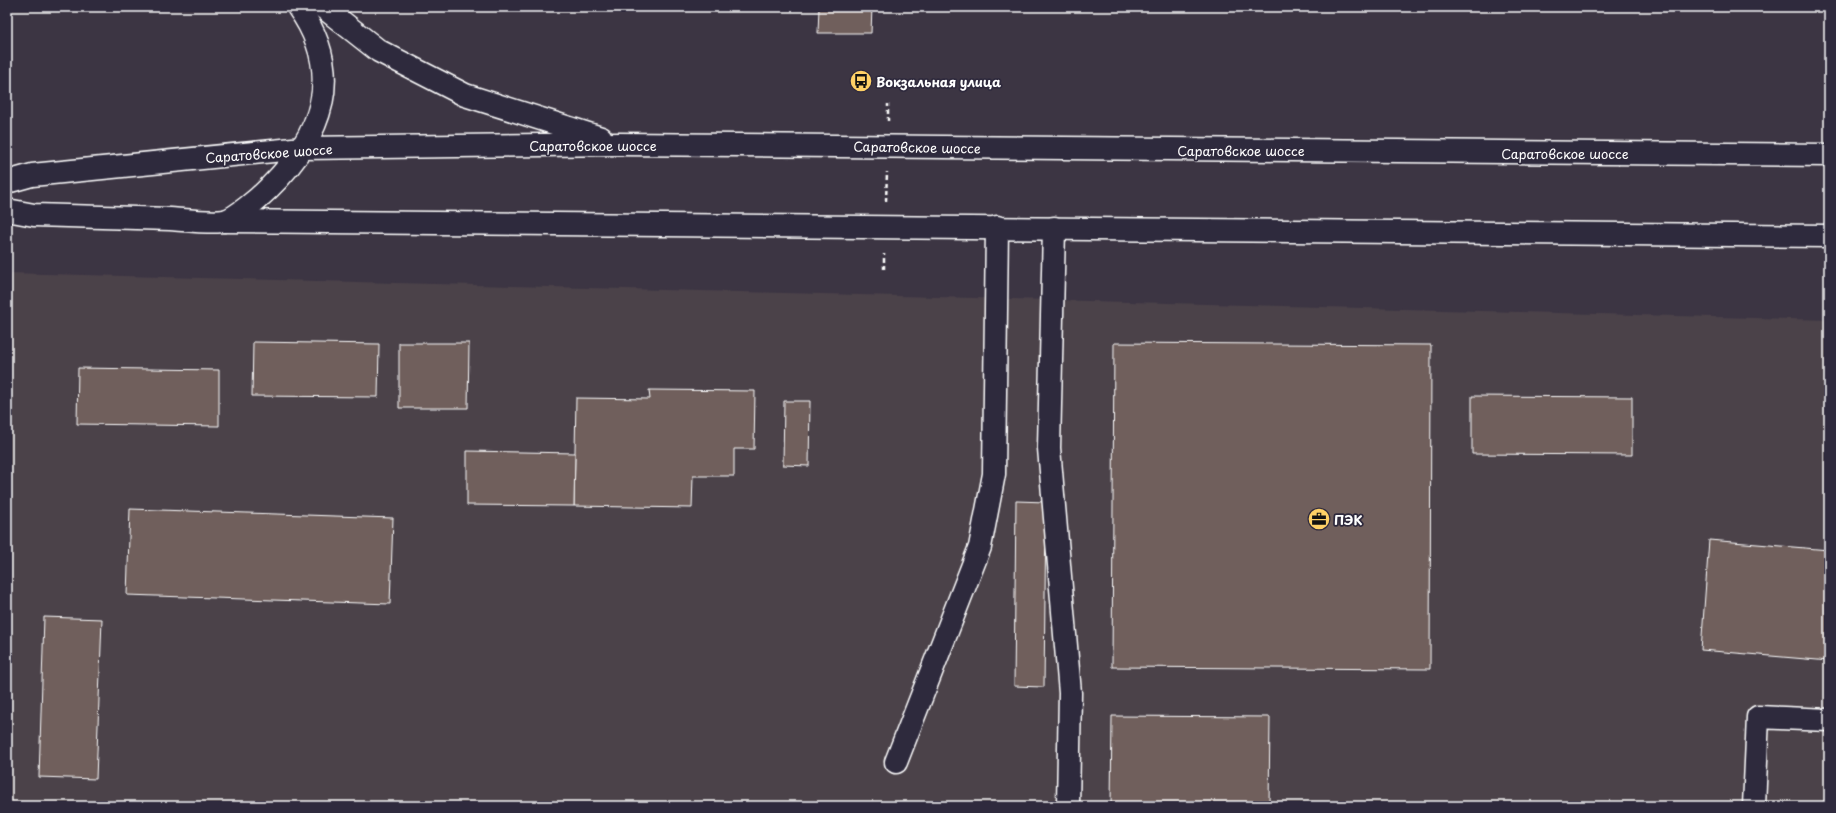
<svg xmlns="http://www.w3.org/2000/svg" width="1836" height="813" font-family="'Playpen Sans',sans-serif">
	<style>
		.built { fill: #4b424a }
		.building { fill: #6f5f5c; stroke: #fff }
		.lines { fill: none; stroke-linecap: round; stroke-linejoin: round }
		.minor-casing { stroke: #fff; stroke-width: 25 }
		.major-casing { stroke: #fff; stroke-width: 25 }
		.highway-casing { stroke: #fff; stroke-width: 25 }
		.path { stroke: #fff; stroke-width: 2.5; stroke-dasharray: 4 3; stroke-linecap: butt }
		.minor { stroke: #2f2a3d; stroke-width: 22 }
		.major { stroke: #2f2a3d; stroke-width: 22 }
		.highway { stroke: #2f2a3d; stroke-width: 22 }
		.labels { text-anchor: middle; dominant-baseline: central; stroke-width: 3.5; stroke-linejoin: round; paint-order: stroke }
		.poi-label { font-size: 13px; font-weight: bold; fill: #fff; stroke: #2f2a3d; text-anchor: start }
		.street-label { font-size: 13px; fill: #fff; stroke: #2f2a3d }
	</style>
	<rect width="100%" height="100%" fill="#3c3543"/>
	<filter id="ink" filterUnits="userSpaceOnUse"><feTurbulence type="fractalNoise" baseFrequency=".025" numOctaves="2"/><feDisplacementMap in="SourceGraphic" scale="8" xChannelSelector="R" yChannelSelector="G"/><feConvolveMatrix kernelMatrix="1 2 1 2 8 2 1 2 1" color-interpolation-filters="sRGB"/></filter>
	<g filter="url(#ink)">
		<path class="built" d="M 7,273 L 1829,320 L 1829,806 L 7,806 Z"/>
		<g class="building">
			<path d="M 819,7 L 872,7 L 871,33 L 818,33 Z"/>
			<path d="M 253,342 L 379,344 L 378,397 L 252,396 Z"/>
			<path d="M 399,343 L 469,343 L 468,408 L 399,408 Z"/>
			<path d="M 1114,343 L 1431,345 L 1430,669 L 1112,667 Z"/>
			<path d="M 78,368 L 219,370 L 219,426 L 77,424 Z"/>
			<path d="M 649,390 L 755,391 L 754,449 L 734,449 L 734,476 L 693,476 L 692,508 L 574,506 L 576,398 L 650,399 Z"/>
			<path d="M 1472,396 L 1632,397 L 1632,455 L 1472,454 Z"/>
			<path d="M 784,401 L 810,401 L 809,466 L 783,465 Z"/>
			<path d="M 467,451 L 575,453 L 574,506 L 467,505 Z"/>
			<path d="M 1016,501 L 1046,502 L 1044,687 L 1014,686 Z"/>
			<path d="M 130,509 L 393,518 L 390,604 L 127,595 Z"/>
			<path d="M 1709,540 L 1829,550 L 1829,661 L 1701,650 Z"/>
			<path d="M 44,617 L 102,619 L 96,779 L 39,777 Z"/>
			<path d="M 1112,716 L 1270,717 L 1269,806 L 1111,806 Z"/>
		</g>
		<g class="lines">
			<g class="minor-casing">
				<g id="minor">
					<path d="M 1054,228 L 1049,448 L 1070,693 L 1068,806"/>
					<path d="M 896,762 L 980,547 L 994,474 L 997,227"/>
					<path d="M 1754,806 L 1758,717 L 1829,720"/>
				</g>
			</g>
			<g class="major-casing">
				<g id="major">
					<path d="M 323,7 L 379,51 L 465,95 L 601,138"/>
					<path d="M 7,182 L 32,175 L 303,148 L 619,144 L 1829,155"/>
					<path d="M 225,221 L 1829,236"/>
				</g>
			</g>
			<g class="highway-casing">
				<path id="highway" d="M 7,210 L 34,215 C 79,216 125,218 170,219 C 184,220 213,223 224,221 C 235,219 260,197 268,189 C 322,136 346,74 298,7"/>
			</g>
			<g class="path">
				<path d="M 888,121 L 888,104"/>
				<path d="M 886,201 L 887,172"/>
				<path d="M 884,269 L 884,254"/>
			</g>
			<use href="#minor" class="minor"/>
			<use href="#major" class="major"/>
			<use href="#highway" class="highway"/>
		</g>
	</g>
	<defs>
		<g id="bus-disc" transform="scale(1.15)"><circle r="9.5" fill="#ffd166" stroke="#2f2a3d"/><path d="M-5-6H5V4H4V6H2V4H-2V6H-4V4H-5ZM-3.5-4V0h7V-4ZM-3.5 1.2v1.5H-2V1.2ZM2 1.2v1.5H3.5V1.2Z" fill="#111"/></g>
		<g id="office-disc" transform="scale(1.15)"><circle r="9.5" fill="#ffd166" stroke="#2f2a3d"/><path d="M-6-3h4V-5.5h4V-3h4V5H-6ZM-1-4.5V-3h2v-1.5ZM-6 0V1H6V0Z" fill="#111"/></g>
	</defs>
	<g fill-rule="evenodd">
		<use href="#bus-disc" x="861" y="81"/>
		<use href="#office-disc" x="1319" y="519"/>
	</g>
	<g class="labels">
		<g class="poi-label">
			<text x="876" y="81">Вокзальная улица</text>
			<text x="1334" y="519">ПЭК</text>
		</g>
		<g class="street-label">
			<text x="593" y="145">Саратовское шоссе</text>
			<text transform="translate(917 147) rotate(1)">Саратовское шоссе</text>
			<text x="1241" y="150">Саратовское шоссе</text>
			<text transform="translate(269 153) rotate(-4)">Саратовское шоссе</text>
			<text x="1565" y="153">Саратовское шоссе</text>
		</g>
	</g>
	<rect width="1836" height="813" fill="none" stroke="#2f2a3d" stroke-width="24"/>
	<rect x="12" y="12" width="1812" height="789" fill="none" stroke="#fff" stroke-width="1.5" filter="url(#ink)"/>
</svg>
